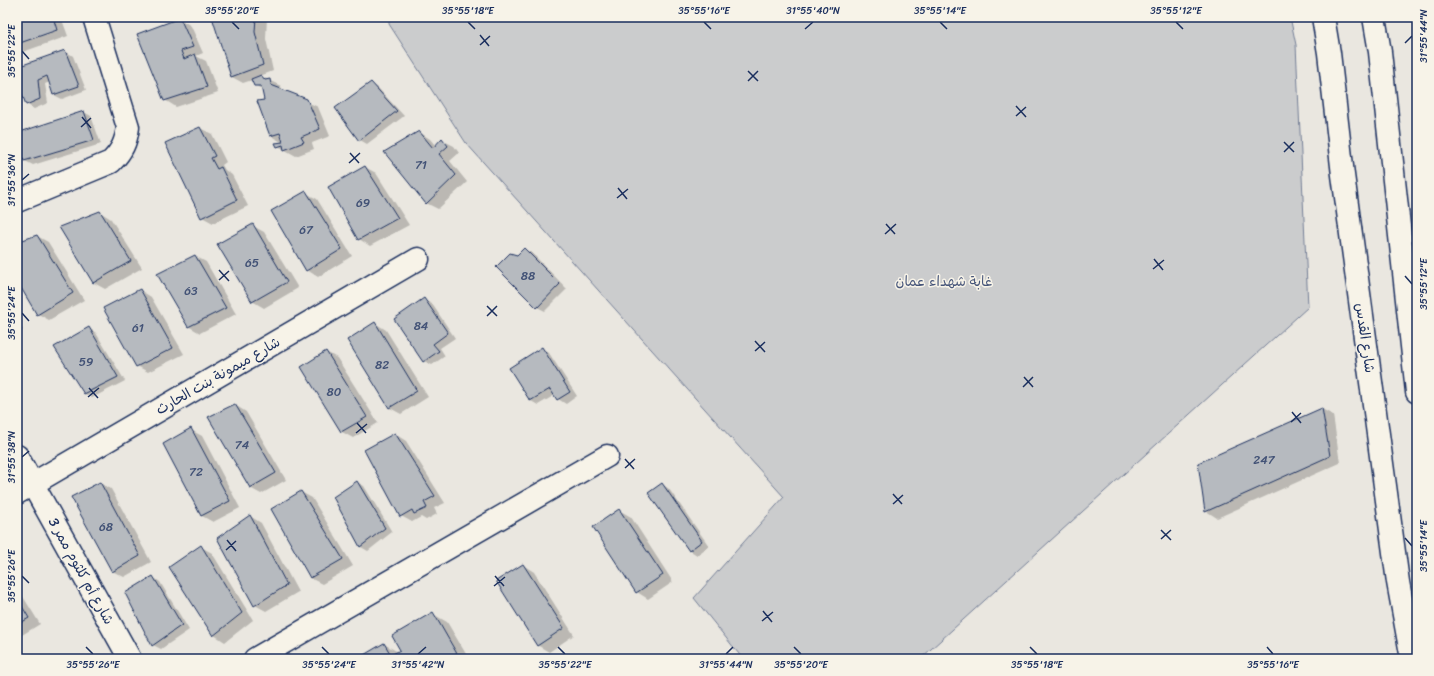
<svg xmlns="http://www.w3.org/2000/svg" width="1434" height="676" font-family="Sriracha,'Playpen Sans Arabic',sans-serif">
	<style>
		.green { fill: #cbcccd; stroke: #737e96 }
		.shadow { fill: #0003 }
		.building { fill: #b6babf; stroke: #1b2f5e }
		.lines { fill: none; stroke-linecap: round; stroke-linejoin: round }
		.street-casing { stroke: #1b2f5e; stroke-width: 25 }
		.highway-casing { stroke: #1b2f5e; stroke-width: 25 }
		.street { stroke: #f7f3e8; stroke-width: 22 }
		.highway { stroke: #f7f3e8; stroke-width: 22 }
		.ticks { fill: none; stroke: #1b2f5e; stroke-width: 1.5 }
		.labels { text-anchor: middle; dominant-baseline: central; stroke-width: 3; stroke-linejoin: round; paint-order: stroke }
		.number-label { font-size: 12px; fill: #425276 }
		.park-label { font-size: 14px; fill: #47567a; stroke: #f7f3e8 }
		.street-label { font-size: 14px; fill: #1b2f5e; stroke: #f7f3e8 }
		.neatline { fill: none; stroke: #1b2f5e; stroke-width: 1.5 }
		.ticks-label { font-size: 10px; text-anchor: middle; fill: #1b2f5e }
	</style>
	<rect width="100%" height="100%" fill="#eae7e0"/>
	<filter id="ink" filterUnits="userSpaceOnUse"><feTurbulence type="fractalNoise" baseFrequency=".025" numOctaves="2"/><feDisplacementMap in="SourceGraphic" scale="8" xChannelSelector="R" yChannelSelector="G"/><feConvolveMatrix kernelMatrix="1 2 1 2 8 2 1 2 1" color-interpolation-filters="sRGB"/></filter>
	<g filter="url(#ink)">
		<path class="green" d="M 389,17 L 1290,17 L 1296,45 L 1308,307 L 920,659 L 743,659 L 694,598 L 784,497 L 466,143 L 389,24 Z"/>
		<g class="shadow">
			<path d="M 17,17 L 61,17 L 68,36 L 17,54 Z"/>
			<path d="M 213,17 L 267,17 L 266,39 L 273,71 L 260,76 L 281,86 L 282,90 L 318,107 L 330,136 L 312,143 L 314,149 L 296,156 L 278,146 L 283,143 L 271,136 L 263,90 L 255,85 L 252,80 L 243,83 L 232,77 Z"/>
			<path d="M 180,19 L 191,26 L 203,53 L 196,56 L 206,61 L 218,93 L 176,107 L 165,100 Z"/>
			<path d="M 65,51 L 73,56 L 86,90 L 62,99 L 54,95 L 50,82 L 45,84 L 48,103 L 34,109 L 26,104 L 17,77 L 17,68 Z"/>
			<path d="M 371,83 L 378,88 L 404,116 L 367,144 L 360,140 Z"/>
			<path d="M 84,112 L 91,116 L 101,144 L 33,165 L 25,161 L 17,139 L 17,134 Z"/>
			<path d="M 200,128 L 212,134 L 226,162 L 222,165 L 225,170 L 232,175 L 248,206 L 213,223 L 202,217 Z"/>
			<path d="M 419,132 L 430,139 L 436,146 L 442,140 L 454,146 L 459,153 L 450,161 L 467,182 L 438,209 L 426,203 Z"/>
			<path d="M 365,167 L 376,173 L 409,225 L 370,246 L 359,239 Z"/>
			<path d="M 306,193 L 317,199 L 352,256 L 318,277 L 307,270 Z"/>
			<path d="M 100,212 L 111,219 L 142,268 L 105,289 L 94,283 L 61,228 Z"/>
			<path d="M 253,226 L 264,232 L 298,288 L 264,308 L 252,301 Z"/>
			<path d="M 37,236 L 48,242 L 84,300 L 49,320 L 38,314 L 17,279 L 17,244 Z"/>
			<path d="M 524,249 L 532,253 L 567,289 L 545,311 L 537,307 L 517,256 Z"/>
			<path d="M 195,256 L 206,262 L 236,314 L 200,333 L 188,326 Z"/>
			<path d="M 140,290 L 151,297 L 184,354 L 148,372 L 137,366 Z"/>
			<path d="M 424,300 L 432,304 L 455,338 L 440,348 L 445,356 L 432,365 L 424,361 Z"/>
			<path d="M 17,321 L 23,330 L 17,334 Z"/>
			<path d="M 375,323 L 386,330 L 428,397 L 401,414 L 390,408 Z"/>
			<path d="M 89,328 L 96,333 L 125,381 L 92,398 L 85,394 Z"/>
			<path d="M 542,348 L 549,353 L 577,396 L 566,404 L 558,399 L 555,395 L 538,405 L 531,401 L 510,368 Z"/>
			<path d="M 326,352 L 337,358 L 378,423 L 353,438 L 342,432 L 302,367 Z"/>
			<path d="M 235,405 L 246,412 L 286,480 L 261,494 L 250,488 Z"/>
			<path d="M 1322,409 L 1333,415 L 1340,463 L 1217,518 L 1206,511 L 1199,464 Z"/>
			<path d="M 191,430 L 202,436 L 240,508 L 213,522 L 202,516 L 164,444 Z"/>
			<path d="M 395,434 L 406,441 L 445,503 L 434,508 L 437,514 L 426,520 L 421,517 L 412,522 L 401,516 Z"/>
			<path d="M 357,482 L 364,486 L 392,532 L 368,551 L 361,547 L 335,497 Z"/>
			<path d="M 100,483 L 111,489 L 151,562 L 124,577 L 112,571 Z"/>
			<path d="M 662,484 L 669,489 L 709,546 L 697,555 L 689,550 Z"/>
			<path d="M 301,492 L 312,498 L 353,566 L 322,584 L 310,578 Z"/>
			<path d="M 619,510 L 631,517 L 673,582 L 648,599 L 637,592 Z"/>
			<path d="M 250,516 L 261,523 L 298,592 L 266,611 L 255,605 Z"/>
			<path d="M 201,547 L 212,553 L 253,620 L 225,642 L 214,635 L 171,567 Z"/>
			<path d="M 523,565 L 534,572 L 574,635 L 549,652 L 537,645 Z"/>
			<path d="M 153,577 L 160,582 L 189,630 L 161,649 L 153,645 Z"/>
			<path d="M 17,587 L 40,624 L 17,638 Z"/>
			<path d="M 433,614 L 447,622 L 469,659 L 359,659 L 384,644 L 398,652 L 401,650 Z"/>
		</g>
		<g class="building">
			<path d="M 17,17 L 53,17 L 57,30 L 17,44 Z"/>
			<path d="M 212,17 L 256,17 L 255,32 L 263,65 L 231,77 Z"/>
			<path d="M 180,18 L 193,47 L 181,51 L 184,59 L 195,54 L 207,87 L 164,101 L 137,34 Z"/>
			<path d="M 65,50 L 79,86 L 53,95 L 47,76 L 38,80 L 40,99 L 26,105 L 17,80 L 17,67 Z"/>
			<path d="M 261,75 L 265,80 L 270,79 L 271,85 L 307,99 L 320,129 L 301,137 L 304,142 L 284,150 L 283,145 L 277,147 L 275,143 L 283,142 L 280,133 L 270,136 L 257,101 L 264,100 L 261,86 L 254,86 L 251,79 Z"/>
			<path d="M 371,82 L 397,111 L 359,141 L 335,108 Z"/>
			<path d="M 84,111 L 94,140 L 24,161 L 17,142 L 17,133 Z"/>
			<path d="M 200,127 L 215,156 L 211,158 L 217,169 L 221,167 L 237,200 L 201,218 L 165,143 Z"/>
			<path d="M 419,131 L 433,148 L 442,138 L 448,146 L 439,154 L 456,175 L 426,204 L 384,152 Z"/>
			<path d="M 365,166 L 398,218 L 358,240 L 328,187 Z"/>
			<path d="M 306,191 L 342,249 L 306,271 L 271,211 Z"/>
			<path d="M 100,211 L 131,261 L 93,283 L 59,227 Z"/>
			<path d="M 253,224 L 287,282 L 252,302 L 217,244 Z"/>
			<path d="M 37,235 L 73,293 L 37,315 L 17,281 L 17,242 Z"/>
			<path d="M 524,248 L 560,284 L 537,308 L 496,267 L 510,253 L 517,255 Z"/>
			<path d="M 195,255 L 226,308 L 188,327 L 157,274 Z"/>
			<path d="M 140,289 L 173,348 L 136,367 L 103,308 Z"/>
			<path d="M 424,298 L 448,333 L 433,344 L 439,351 L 423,362 L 394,319 Z"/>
			<path d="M 375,322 L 417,391 L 389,408 L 347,340 Z"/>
			<path d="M 89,327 L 118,377 L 84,394 L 54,347 Z"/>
			<path d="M 542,347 L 570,392 L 557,400 L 550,389 L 530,401 L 509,368 Z"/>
			<path d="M 326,351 L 367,417 L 341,432 L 301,367 Z"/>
			<path d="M 235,404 L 276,473 L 250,488 L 208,417 Z"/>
			<path d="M 1322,408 L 1330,456 L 1205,512 L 1198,463 Z"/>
			<path d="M 191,428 L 230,501 L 201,516 L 163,444 Z"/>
			<path d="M 395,433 L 435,496 L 424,502 L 427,508 L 414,514 L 412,510 L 400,517 L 364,450 Z"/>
			<path d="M 357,481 L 385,528 L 360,547 L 333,497 Z"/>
			<path d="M 100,482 L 140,556 L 112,572 L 71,497 Z"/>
			<path d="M 662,483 L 702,541 L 689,551 L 648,493 Z"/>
			<path d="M 301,491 L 343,559 L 310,578 L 271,509 Z"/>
			<path d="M 619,509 L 663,575 L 636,593 L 593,527 Z"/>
			<path d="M 250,515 L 287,585 L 254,606 L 217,538 Z"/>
			<path d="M 201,545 L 242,613 L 213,636 L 169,567 Z"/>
			<path d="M 523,564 L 564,628 L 537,646 L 496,581 Z"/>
			<path d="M 153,576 L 182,625 L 152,646 L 125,593 Z"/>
			<path d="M 17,598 L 29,618 L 17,625 Z"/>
			<path d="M 433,612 L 460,659 L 357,659 L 384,643 L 391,655 L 400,650 L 392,636 Z"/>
		</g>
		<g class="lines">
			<g class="street-casing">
				<g id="street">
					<path d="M 17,201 L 111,162 C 122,151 126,142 128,127 L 94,17"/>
					<path d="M 17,456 L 130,659"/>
					<path d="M 17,493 L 418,259"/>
					<path d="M 255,659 L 607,456"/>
				</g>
			</g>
			<g class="highway-casing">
				<g id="highway">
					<path d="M 1323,17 L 1329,53 L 1343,175 L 1398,582 L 1412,659"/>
					<path d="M 1374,17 L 1380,52 L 1417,392"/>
				</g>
			</g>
			<use href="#street" class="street"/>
			<use href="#highway" class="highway"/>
		</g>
	</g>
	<path class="ticks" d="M 232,22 L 239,29M 468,22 L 475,29M 704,22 L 711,29M 940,22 L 947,29M 1176,22 L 1183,29M 805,29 L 813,22M 480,35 L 489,46M 1405,43 L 1412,36M 480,45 L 490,36M 22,51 L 29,59M 748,71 L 758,81M 748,81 L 758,71M 1016,106 L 1026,117M 1016,116 L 1026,107M 82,117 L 91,128M 81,127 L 91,118M 1284,142 L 1294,152M 1284,152 L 1294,142M 350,153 L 359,163M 349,163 L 360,153M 22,180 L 29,174M 618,188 L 627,199M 617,198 L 628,189M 886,224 L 895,234M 885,234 L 896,224M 1154,259 L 1163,270M 1153,269 L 1164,260M 219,270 L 229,281M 1405,276 L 1412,284M 219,280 L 229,271M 487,306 L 497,316M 22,313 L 29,321M 487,316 L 497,306M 755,341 L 765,352M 755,351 L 765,342M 1024,377 L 1033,387M 1023,387 L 1033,377M 89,388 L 98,398M 88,397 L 99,388M 1292,412 L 1301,423M 1291,422 L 1301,413M 357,423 L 366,433M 356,433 L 367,424M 22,457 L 29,451M 625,459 L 634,469M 625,468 L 635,459M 893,494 L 902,504M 893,504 L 903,495M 1161,530 L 1171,540M 1405,538 L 1412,546M 1161,539 L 1171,530M 227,540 L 236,551M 226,550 L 236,541M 22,576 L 29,583M 495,576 L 504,586M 494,586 L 505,577M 763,611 L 772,622M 762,621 L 773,612M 86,647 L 93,654M 322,647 L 329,654M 558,647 L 565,654M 794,647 L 801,654M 1030,647 L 1037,654M 1267,647 L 1273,654M 418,654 L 426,647M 726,654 L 733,647"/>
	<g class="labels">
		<g class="number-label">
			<text x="421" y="165">71</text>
			<text x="363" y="203">69</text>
			<text x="306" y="230">67</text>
			<text x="252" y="263">65</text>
			<text x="528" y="276">88</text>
			<text x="191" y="291">63</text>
			<text x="421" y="326">84</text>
			<text x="138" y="328">61</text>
			<text x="86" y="362">59</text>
			<text x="382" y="365">82</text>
			<text x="334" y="392">80</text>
			<text x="242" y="445">74</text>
			<text x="1264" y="460">247</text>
			<text x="196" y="472">72</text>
			<text x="106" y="527">68</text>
		</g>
		<g class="park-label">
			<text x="944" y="281">غابة شهداء عمان</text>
		</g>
		<g class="street-label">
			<text transform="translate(1365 338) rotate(82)">شارع القدس</text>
			<text transform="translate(218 376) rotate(-30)">شارع ميمونة بنت الحارث</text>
			<text transform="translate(81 571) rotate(61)">شارع أم كلثوم ممر 3</text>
		</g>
	</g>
	<rect width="1434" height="676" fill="none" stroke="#f7f3e8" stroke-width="44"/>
	<rect x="22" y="22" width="1390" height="632" class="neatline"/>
	<g class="ticks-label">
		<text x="232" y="14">35°55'20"E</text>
		<text x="468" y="14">35°55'18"E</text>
		<text x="704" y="14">35°55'16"E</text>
		<text x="813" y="14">31°55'40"N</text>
		<text x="940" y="14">35°55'14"E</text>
		<text x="1176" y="14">35°55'12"E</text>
		<text transform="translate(1423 36) rotate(-90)" y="4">31°55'44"N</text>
		<text transform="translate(11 51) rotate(-90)" y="4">35°55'22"E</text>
		<text transform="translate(11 180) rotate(-90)" y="4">31°55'36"N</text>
		<text transform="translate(1423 284) rotate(-90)" y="4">35°55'12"E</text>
		<text transform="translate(11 313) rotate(-90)" y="4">35°55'24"E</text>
		<text transform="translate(11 457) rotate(-90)" y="4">31°55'38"N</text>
		<text transform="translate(1423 546) rotate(-90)" y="4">35°55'14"E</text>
		<text transform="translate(11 576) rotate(-90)" y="4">35°55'26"E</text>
		<text x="93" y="668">35°55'26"E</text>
		<text x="329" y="668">35°55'24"E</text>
		<text x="418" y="668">31°55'42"N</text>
		<text x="565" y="668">35°55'22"E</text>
		<text x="726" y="668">31°55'44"N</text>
		<text x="801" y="668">35°55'20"E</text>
		<text x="1037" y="668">35°55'18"E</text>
		<text x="1273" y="668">35°55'16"E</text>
	</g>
</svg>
